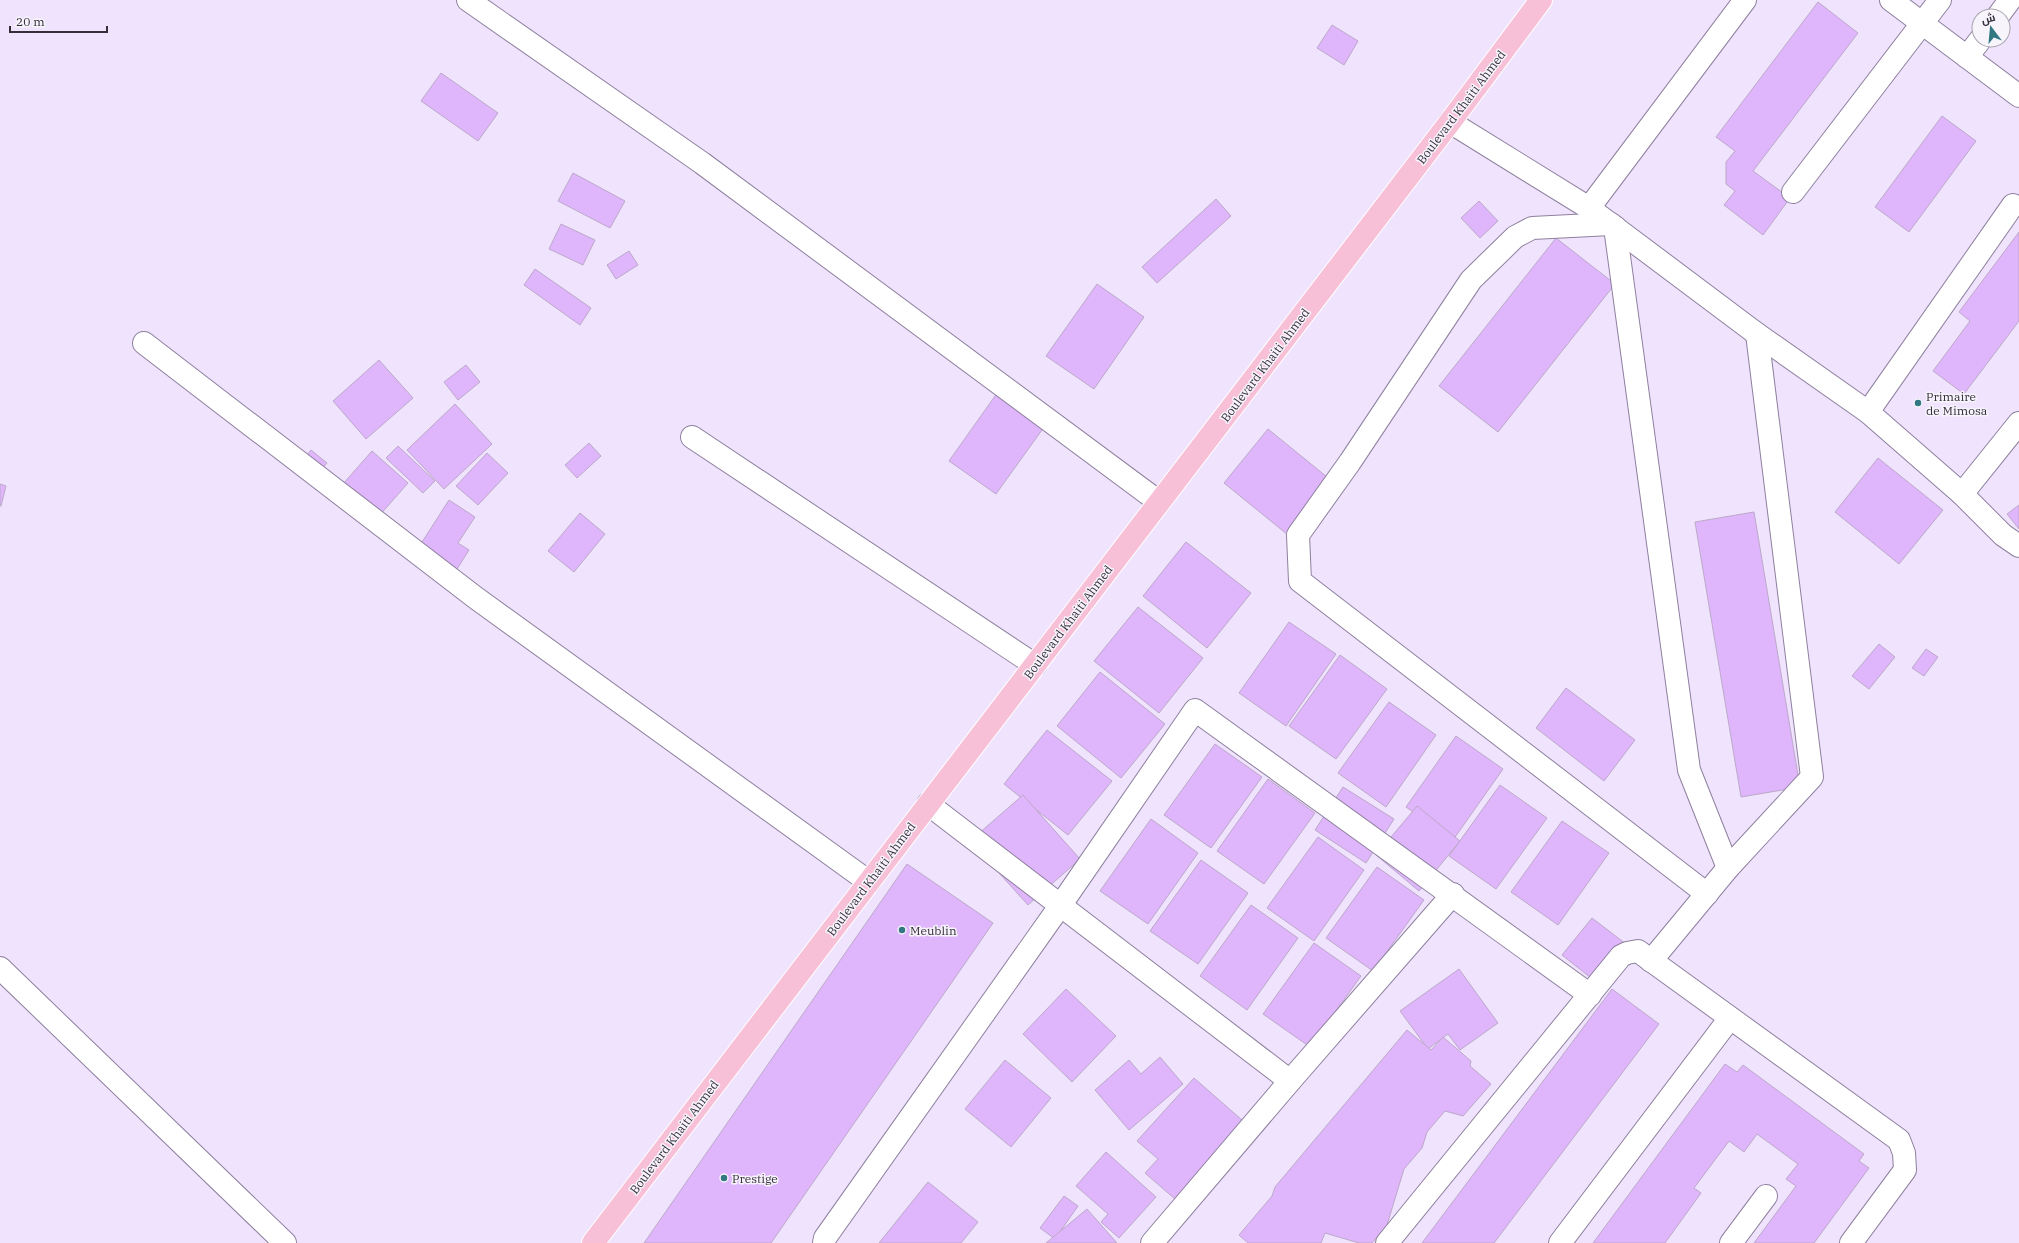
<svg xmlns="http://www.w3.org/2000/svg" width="2019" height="1243" font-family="'IBM Plex Serif',Cairo,serif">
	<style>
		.building { fill: #dfb5fb; stroke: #bca9c8 }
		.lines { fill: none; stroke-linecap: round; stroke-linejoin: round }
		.minor-casing { stroke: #8e809e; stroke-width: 24 }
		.trunk-casing { stroke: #fff; stroke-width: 24 }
		.minor { stroke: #fff; stroke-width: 22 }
		.trunk { stroke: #f7c0d6; stroke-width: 22 }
		.poi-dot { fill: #317883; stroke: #f7f4fb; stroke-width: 1.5 }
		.labels { text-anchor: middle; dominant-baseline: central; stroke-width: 3; stroke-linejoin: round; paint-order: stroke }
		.street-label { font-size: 12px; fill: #342e3b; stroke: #f7f4fb }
		.poi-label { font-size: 12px; fill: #342e3b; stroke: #f7f4fb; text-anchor: start }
	</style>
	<rect width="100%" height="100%" fill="#efe3fe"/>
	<g class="building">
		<path d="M 1818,2 L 1858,33 L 1753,171 L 1790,198 L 1763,235 L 1724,205 L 1735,191 L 1726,184 L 1726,162 L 1735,151 L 1716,137 Z"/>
		<path d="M 1332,25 L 1358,41 L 1344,65 L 1317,48 Z"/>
		<path d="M 441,73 L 498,113 L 478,141 L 421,101 Z"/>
		<path d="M 1942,116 L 1976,141 L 1909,232 L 1875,207 Z"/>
		<path d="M 573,173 L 625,201 L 610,228 L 558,201 Z"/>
		<path d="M 1216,199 L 1231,216 L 1157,283 L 1142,267 Z"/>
		<path d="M 1479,201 L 1498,221 L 1480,238 L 1461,218 Z"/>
		<path d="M 561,224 L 595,240 L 583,265 L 549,249 Z"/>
		<path d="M 2019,232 L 2019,321 L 1964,394 L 1933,371 L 1970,321 L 1959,312 Z"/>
		<path d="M 1556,238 L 1615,284 L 1498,432 L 1439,386 Z"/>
		<path d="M 629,251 L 638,265 L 616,279 L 607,265 Z"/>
		<path d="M 535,269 L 591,308 L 580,325 L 524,285 Z"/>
		<path d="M 1097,284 L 1144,317 L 1094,389 L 1046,356 Z"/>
		<path d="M 379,360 L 413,398 L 366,439 L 333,401 Z"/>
		<path d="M 466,365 L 480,382 L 458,400 L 444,382 Z"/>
		<path d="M 1000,389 L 1047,423 L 996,494 L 949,461 Z"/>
		<path d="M 455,404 L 492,444 L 444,489 L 407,450 Z"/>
		<path d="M 1268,429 L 1332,481 L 1288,535 L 1224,483 Z"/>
		<path d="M 589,443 L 601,456 L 577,478 L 565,465 Z"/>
		<path d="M 398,446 L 435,481 L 423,493 L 386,458 Z"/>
		<path d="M 311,450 L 327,463 L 312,480 L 297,467 Z"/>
		<path d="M 372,451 L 408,483 L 372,524 L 335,493 Z"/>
		<path d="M 487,453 L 508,473 L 478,505 L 456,486 Z"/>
		<path d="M 1878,458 L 1943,510 L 1899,564 L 1835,512 Z"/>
		<path d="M 0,484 L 6,486 L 1,506 L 0,506 Z"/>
		<path d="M 449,500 L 475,517 L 458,543 L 469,550 L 452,577 L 415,553 Z"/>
		<path d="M 2019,505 L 2019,529 L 2007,514 Z"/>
		<path d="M 1754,512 L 1800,787 L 1741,797 L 1695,522 Z"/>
		<path d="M 580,513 L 605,534 L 574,572 L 548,551 Z"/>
		<path d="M 1186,542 L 1251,593 L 1207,648 L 1143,596 Z"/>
		<path d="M 1138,607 L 1203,658 L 1159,713 L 1094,661 Z"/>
		<path d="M 1289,622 L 1336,654 L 1286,726 L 1239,693 Z"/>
		<path d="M 1879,644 L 1895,657 L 1869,689 L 1852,676 Z"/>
		<path d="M 1926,649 L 1938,657 L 1924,676 L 1912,668 Z"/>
		<path d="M 1340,655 L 1387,689 L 1336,759 L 1289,726 Z"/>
		<path d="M 1100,672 L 1165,724 L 1121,778 L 1057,726 Z"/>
		<path d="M 1566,688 L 1635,740 L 1604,781 L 1536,728 Z"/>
		<path d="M 1389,702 L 1436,735 L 1386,807 L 1338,773 Z"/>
		<path d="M 1047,730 L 1112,781 L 1068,835 L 1004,784 Z"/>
		<path d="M 1456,736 L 1503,769 L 1453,840 L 1406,807 Z"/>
		<path d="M 1215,744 L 1262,777 L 1211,848 L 1164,815 Z"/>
		<path d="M 1268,779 L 1315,813 L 1264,884 L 1217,851 Z"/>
		<path d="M 1500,785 L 1547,818 L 1496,889 L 1449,856 Z"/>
		<path d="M 1343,787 L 1394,819 L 1366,863 L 1315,830 Z"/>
		<path d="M 1023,795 L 1080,859 L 1028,905 L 970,841 Z"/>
		<path d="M 1417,806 L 1460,841 L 1419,891 L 1376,855 Z"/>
		<path d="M 1151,819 L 1198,853 L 1148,924 L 1100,891 Z"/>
		<path d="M 1562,821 L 1609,853 L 1558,925 L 1511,892 Z"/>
		<path d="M 1318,837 L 1364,870 L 1314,941 L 1267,908 Z"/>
		<path d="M 1201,860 L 1248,893 L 1198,964 L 1150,931 Z"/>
		<path d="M 907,864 L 993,923 L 771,1243 L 644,1243 Z"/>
		<path d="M 1377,867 L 1424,900 L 1373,971 L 1326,938 Z"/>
		<path d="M 1251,905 L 1298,938 L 1247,1010 L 1200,976 Z"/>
		<path d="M 1592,918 L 1626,944 L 1596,982 L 1562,955 Z"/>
		<path d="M 1314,943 L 1361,976 L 1310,1047 L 1263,1014 Z"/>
		<path d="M 1459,969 L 1498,1023 L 1460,1050 L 1448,1034 L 1428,1049 L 1400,1011 Z"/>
		<path d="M 1066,989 L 1116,1036 L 1072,1082 L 1023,1034 Z"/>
		<path d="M 1612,989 L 1659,1024 L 1494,1243 L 1422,1243 Z"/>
		<path d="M 1407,1030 L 1431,1050 L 1443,1037 L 1471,1061 L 1470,1066 L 1491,1084 L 1463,1116 L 1445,1111 L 1427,1132 L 1422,1148 L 1404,1169 L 1387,1225 L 1372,1243 L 1359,1243 L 1325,1233 L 1321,1243 L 1248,1243 L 1239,1235 L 1272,1196 L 1275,1187 Z"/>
		<path d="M 1160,1057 L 1183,1084 L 1129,1130 L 1095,1090 L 1129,1060 L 1141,1074 Z"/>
		<path d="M 1005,1060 L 1051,1098 L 1011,1147 L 965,1109 Z"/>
		<path d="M 1725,1064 L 1737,1072 L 1743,1065 L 1864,1154 L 1859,1161 L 1869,1168 L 1814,1243 L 1754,1243 L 1796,1186 L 1786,1179 L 1798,1164 L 1757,1134 L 1744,1152 L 1729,1141 L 1694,1188 L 1701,1193 L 1665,1243 L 1593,1243 Z"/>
		<path d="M 1194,1078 L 1250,1127 L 1183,1206 L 1145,1173 L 1158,1159 L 1137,1141 Z"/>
		<path d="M 1106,1152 L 1156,1197 L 1119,1238 L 1101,1222 L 1108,1214 L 1076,1186 Z"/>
		<path d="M 928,1182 L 978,1222 L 961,1243 L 879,1243 Z"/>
		<path d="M 1064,1196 L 1078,1206 L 1055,1239 L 1040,1228 Z"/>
		<path d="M 1087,1209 L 1117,1243 L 1046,1243 Z"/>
	</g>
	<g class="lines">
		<g class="minor-casing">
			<g id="minor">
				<path d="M 468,0 L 702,163 L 1159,502"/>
				<path d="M 1891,0 L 2019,96"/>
				<path d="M 1998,16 L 2010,0"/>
				<path d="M 1967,57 L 1980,40"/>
				<path d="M 1450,122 L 1589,208 L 1757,334 L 1868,412 L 1962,494 L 2003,535 L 2019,546"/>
				<path d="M 1793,192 L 1940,0"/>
				<path d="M 1589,208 L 1745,0"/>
				<path d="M 1611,224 L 1532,228 L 1515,237 L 1471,280 L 1350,462 L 1298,535 L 1300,581 L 1707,894"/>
				<path d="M 1615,227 L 1689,770 L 1728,868"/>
				<path d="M 144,343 L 476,598 L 869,882"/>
				<path d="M 1868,412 L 2013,205"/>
				<path d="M 692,437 L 1035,665"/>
				<path d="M 1962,494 L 2019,423"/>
				<path d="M 928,804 L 1290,1081"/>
				<path d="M 1651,961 L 1728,868 L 1812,777 L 1757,334"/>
				<path d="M 0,968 L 285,1243"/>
				<path d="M 824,1243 L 825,1238 L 1060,906 L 1195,710 L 1590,995"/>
				<path d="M 1152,1243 L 1290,1081 L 1453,894"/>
				<path d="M 1387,1243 L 1621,956 L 1627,953 L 1638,951 L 1899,1140 L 1904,1153 L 1905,1170 L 1851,1243"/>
				<path d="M 1560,1243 L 1730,1018"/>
				<path d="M 1731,1243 L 1766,1196"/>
			</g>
		</g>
		<g class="trunk-casing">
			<path id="trunk" d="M 593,1243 L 1450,122 L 1541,0"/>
		</g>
		<use href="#minor" class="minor"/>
		<use href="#trunk" class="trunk"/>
	</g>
	<g class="poi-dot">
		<circle cx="1918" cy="403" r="4"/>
		<circle cx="902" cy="930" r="4"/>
		<circle cx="724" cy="1178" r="4"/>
	</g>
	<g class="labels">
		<g class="street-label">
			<text transform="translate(1461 107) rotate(-53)">Boulevard Khaiti Ahmed</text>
			<text transform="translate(1265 365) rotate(-53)">Boulevard Khaiti Ahmed</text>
			<text transform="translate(1068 622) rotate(-53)">Boulevard Khaiti Ahmed</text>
			<text transform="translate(871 879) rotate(-53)">Boulevard Khaiti Ahmed</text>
			<text transform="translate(674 1137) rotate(-53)">Boulevard Khaiti Ahmed</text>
		</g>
		<g class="poi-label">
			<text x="1926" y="396">Primaire<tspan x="1926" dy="14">de Mimosa</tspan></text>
			<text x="910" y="930">Meublin</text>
			<text x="732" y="1178">Prestige</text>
		</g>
	</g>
	<g transform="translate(1991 28) rotate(344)"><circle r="19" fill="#f7f4fb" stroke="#a9a5ae"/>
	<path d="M0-3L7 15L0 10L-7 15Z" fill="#317883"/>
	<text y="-6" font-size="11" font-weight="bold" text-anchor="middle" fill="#342e3b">ش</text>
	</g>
	<path d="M10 26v6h97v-6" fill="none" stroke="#342e3b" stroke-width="2"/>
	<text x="16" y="26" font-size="12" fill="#342e3b" stroke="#f7f4fb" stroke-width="3" paint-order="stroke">20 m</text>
</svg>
